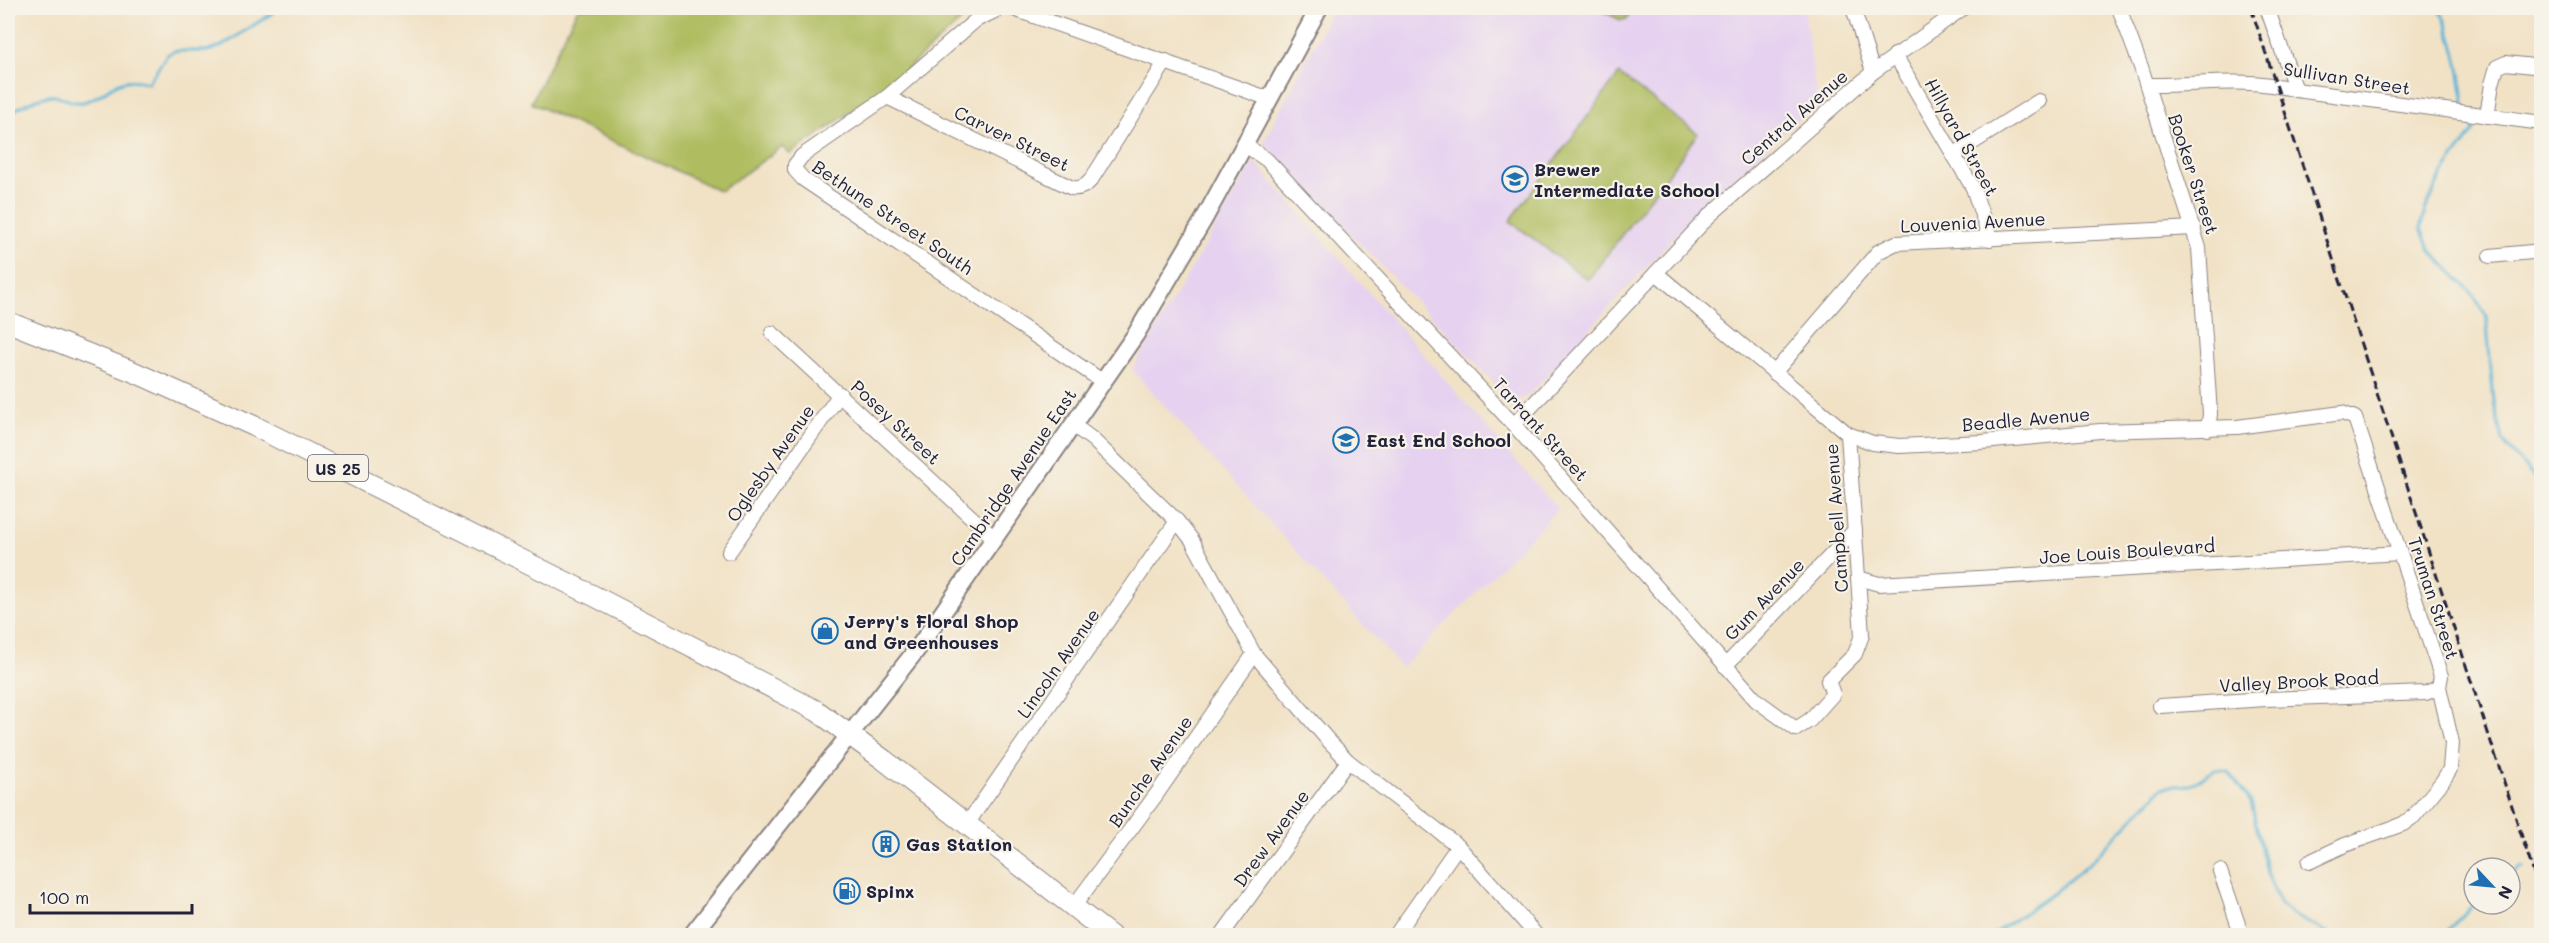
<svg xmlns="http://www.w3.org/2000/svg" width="2549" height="943" font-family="Mali,sans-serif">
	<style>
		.built { fill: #e6d2f0 }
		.green { fill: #afbc5f; stroke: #686f4d; stroke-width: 1.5 }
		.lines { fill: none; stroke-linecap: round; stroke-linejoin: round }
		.stream { stroke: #57b3d5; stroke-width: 3 }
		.minor-casing { stroke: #8a8280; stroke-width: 16 }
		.major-casing { stroke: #8a8280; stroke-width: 20 }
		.highway-casing { stroke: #8a8280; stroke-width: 22 }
		.minor { stroke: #fff; stroke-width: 14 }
		.major { stroke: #fff; stroke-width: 16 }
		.highway { stroke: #fff; stroke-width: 20 }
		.rail { stroke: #22223b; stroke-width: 3; stroke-dasharray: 9 4.5; stroke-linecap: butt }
		.labels { text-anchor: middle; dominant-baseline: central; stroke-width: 4.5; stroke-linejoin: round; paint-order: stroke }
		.shield { fill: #f7f3e8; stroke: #62616f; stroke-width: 1.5 }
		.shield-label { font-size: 16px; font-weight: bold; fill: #22223b }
		.street-label { font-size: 18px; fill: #22223b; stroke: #f7f3e8 }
		.poi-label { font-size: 18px; font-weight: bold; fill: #22223b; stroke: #f7f3e8; text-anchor: start }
	</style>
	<rect width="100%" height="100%" fill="#f7f3e8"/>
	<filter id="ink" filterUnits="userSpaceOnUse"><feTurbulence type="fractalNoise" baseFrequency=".0167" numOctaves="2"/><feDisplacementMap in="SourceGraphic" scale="12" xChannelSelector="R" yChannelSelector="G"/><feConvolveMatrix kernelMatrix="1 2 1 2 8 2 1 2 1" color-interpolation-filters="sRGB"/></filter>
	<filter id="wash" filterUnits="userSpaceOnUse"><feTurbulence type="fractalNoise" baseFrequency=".008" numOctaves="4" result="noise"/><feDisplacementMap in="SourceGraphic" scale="24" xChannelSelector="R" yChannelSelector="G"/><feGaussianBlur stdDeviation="1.35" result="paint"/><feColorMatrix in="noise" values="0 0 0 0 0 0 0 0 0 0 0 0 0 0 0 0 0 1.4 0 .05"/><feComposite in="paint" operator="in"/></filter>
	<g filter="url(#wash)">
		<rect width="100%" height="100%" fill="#f1e2c6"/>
		<g class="built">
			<path d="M 1333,8 L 1804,8 L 1817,102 L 1694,215 L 1529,395 L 1513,402 L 1263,143 Z"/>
			<path d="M 1254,161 L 1558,509 L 1402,668 L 1132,370 Z"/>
		</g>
		<g class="green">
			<path d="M 578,8 L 975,8 L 888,86 L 790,154 L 782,147 L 720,191 L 531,103 Z"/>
			<path d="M 1595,8 L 1609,8 L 1615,10 L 1627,8 L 1631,11 L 1627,19 L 1621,20 Z"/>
			<path d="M 1619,74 L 1698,134 L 1588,280 L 1510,221 Z"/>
		</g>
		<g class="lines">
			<g class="stream">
				<path d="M 2439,8 C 2454,37 2461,71 2464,104"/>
				<path d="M 8,114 C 20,107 41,94 56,96 C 65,98 73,104 83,102 C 110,96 113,73 148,83 L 168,54 L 174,51 L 207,51 L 222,46 L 280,8"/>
				<path d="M 2471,122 L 2474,131 L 2443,173 L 2425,210 L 2421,229 L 2430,250 L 2472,293 L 2486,315 L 2494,402 L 2502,440 L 2542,487"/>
				<path d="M 2538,865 L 2542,863"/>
				<path d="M 2510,876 L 2520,867 L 2524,867"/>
				<path d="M 1991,936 L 2053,893 L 2091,862 L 2163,787 L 2191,785 L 2215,770 L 2229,772 L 2251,802 L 2267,873 L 2280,905 L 2293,915 L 2334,936"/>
				<path d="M 2442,936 L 2474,904"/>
			</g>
		</g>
	</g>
	<g filter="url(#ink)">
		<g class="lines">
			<g class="minor-casing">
				<g id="minor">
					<path d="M 1001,8 L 976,20 L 887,97 L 802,156 L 795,165 L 795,170 L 803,179 L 1102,381"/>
					<path d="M 1011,8 L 1270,99"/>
					<path d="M 1853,8 L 1873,72"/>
					<path d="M 2119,8 L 2141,67 L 2199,248 L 2210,414 L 2208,429"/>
					<path d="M 2267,8 L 2296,90"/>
					<path d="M 1895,55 L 1973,188 L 1990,239"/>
					<path d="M 2147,85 C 2197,86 2246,76 2296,90 L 2542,123"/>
					<path d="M 887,97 L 1072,188 C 1080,189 1085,187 1091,180 L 1166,61"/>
					<path d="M 2487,116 L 2492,84 L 2497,67 L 2506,63 L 2542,67"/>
					<path d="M 1244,144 L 1267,160 L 1514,425 L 1756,700 L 1796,729 L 1810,720 L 1833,694 L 1828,681 L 1855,654 L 1862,635 L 1848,434 L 1656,273"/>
					<path d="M 1953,155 L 2039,101"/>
					<path d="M 2490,256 L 2542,251"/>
					<path d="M 772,333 L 995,539"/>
					<path d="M 1774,373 L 1878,252 L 1896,243 L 2194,228"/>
					<path d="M 1073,425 L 1092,439 L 1177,521 L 1192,540 L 1254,654 L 1327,739 L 1348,761 L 1458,846 L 1537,936"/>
					<path d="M 1514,425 L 1709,216 L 1873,72 L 1963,8"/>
					<path d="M 1848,434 L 1873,443 L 1899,446 L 1982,442 L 2100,431 L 2237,427 L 2342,413 L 2355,418 L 2441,676 L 2439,687 L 2452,743 L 2450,769 L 2442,782 L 2414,816 L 2403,824 L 2345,845 L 2309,862"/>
					<path d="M 729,552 L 840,394"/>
					<path d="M 1858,578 L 1879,584 L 2400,553"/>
					<path d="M 1725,666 L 1855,530"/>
					<path d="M 2160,706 L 2266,699 L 2426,693 L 2439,687"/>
					<path d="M 967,824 L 1177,521"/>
					<path d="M 2220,871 L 2242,936"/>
					<path d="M 1074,906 L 1156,795 L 1254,654"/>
					<path d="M 1221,936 L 1348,761"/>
					<path d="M 1395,936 L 1458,846"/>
				</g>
			</g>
			<g class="major-casing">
				<path id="major" d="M 691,936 L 918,648 L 1136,334 L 1204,219 L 1319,8"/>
			</g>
			<g class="highway-casing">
				<path id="highway" d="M 8,322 L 134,372 L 254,426 L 596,597 L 817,711 L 884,760 L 1111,936"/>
			</g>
			<use href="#minor" class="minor"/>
			<use href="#major" class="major"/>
			<use href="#highway" class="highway"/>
			<path class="rail" d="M 2251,8 L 2542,898"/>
		</g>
	</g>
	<defs>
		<g id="school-ring" transform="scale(1.35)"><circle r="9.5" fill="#f7f3e8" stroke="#1f6fb2" stroke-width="1.5"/><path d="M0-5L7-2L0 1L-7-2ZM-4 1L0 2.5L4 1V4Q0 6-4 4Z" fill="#1f6fb2"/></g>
		<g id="shop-ring" transform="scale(1.35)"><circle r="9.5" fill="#f7f3e8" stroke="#1f6fb2" stroke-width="1.5"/><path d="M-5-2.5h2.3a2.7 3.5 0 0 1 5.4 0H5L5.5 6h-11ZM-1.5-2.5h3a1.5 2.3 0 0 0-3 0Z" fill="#1f6fb2"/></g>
		<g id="building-ring" transform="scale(1.35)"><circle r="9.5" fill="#f7f3e8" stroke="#1f6fb2" stroke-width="1.5"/><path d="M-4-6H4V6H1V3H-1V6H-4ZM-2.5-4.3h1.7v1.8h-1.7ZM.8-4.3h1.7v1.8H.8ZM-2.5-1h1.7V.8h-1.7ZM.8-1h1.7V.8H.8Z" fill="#1f6fb2"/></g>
		<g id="fuel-ring" transform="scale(1.35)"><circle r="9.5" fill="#f7f3e8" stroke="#1f6fb2" stroke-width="1.5"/><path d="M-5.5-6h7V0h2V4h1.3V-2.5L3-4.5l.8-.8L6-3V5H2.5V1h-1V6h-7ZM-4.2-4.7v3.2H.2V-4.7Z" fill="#1f6fb2"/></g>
	</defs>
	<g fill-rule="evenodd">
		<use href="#school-ring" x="1515" y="179"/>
		<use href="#school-ring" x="1346" y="440"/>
		<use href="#shop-ring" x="825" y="631"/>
		<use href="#building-ring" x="886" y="844"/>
		<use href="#fuel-ring" x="847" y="891"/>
	</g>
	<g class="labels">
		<rect class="shield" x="308" y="455" width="60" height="26" rx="4.5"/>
		<g class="shield-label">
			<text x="338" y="468">US 25</text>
		</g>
		<g class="street-label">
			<text transform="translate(2347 78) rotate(9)">Sullivan Street</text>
			<text transform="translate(1794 117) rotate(-41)">Central Avenue</text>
			<text transform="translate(1962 137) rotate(61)">Hillyard Street</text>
			<text transform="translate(1012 138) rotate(26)">Carver Street</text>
			<text transform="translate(2194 174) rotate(72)">Booker Street</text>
			<text transform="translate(893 217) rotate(34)">Bethune Street South</text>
			<text transform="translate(1973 222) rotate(-3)">Louvenia Avenue</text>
			<text transform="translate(2026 419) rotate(-5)">Beadle Avenue</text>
			<text transform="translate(896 422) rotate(43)">Posey Street</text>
			<text transform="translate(1541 429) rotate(48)">Tarrant Street</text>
			<text transform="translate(770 463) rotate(-55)">Oglesby Avenue</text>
			<text transform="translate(1013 477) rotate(-56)">Cambridge Avenue East</text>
			<text transform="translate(1836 518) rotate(-94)">Campbell Avenue</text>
			<text transform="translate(2127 551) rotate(-4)">Joe Louis Boulevard</text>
			<text transform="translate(2434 598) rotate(72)">Truman Street</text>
			<text transform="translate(1764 599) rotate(-46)">Gum Avenue</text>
			<text transform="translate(1058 663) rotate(-55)">Lincoln Avenue</text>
			<text transform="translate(2299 681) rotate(-3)">Valley Brook Road</text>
			<text transform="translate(1150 771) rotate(-55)">Bunche Avenue</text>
			<text transform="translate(1271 838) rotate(-54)">Drew Avenue</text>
		</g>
		<g class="poi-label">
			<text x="1534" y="169">Brewer<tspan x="1534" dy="21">Intermediate School</tspan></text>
			<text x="1366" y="440">East End School</text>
			<text x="844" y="621">Jerry's Floral Shop<tspan x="844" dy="21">and Greenhouses</tspan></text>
			<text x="906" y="844">Gas Station</text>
			<text x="866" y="891">Spinx</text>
		</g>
	</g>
	<rect width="2549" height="943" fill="none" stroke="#f7f3e8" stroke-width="30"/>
	<g transform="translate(2492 886) rotate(116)"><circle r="28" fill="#f7f3e8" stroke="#a29fa3" stroke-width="1.5"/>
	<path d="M0-4.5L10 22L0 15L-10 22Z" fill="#1f6fb2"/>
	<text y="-9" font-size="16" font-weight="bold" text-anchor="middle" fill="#22223b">N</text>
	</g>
	<path d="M30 904v9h162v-9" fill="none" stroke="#22223b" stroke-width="3"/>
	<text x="39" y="904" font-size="18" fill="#22223b" stroke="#f7f3e8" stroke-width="4.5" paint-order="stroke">100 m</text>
</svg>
